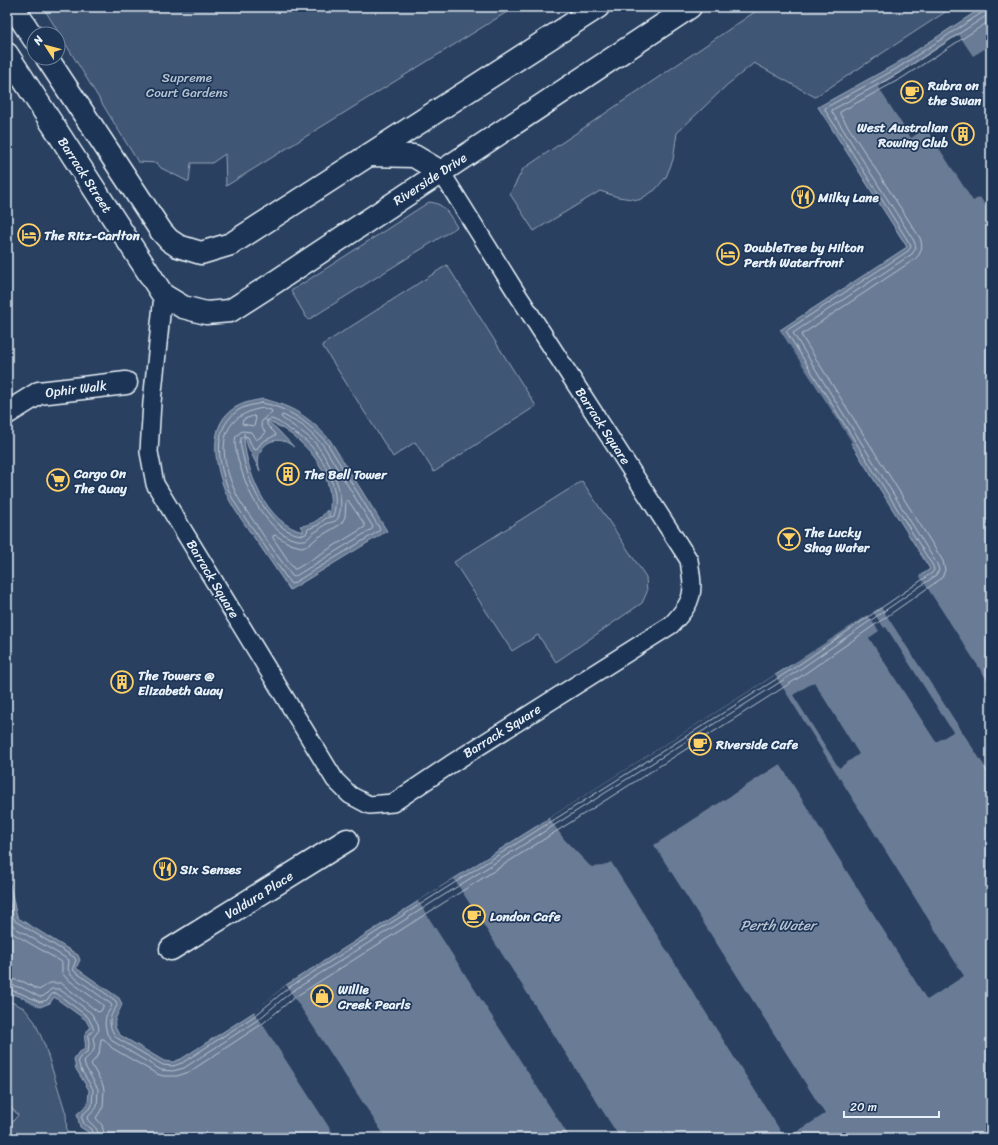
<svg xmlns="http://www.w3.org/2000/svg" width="998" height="1145" font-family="Sriracha,sans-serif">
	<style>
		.green { fill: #415774; stroke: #94a4b6 }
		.water { fill: #6b7c95; stroke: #9dabbd; fill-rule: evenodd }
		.pier { fill: #294061 }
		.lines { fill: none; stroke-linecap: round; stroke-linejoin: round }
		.shore { stroke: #b6c2d0; stroke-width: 1 }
		.ferry { stroke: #b6c2d0; stroke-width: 1; stroke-dasharray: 5 4; stroke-linecap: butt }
		.service-casing { stroke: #e8f1f8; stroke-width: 20 }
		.pedestrian-casing { stroke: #e8f1f8; stroke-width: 25 }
		.primary-casing { stroke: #e8f1f8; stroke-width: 25 }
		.service { stroke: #1d3557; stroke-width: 17 }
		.pedestrian { stroke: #1d3557; stroke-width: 22 }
		.primary { stroke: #1d3557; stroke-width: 22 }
		.labels { text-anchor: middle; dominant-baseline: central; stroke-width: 3.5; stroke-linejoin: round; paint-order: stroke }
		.park-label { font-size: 13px; fill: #b6c3d0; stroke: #1d3557 }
		.poi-label { font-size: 13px; font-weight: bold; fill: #e8f1f8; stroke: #1d3557; text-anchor: start }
		.street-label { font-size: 13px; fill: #e8f1f8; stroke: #1d3557 }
		.water-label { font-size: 14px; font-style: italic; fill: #b6c2d0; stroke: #1d3557 }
	</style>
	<rect width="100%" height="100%" fill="#294061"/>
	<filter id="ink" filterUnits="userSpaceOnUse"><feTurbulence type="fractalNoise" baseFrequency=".025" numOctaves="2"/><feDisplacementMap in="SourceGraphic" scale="8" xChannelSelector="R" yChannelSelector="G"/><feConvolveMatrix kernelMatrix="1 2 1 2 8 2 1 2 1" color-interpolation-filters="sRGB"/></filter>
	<g filter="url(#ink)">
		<g class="green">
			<path d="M 43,7 L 515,7 L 226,186 L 225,154 L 212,163 L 191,163 L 189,182 L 161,168 L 157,163 L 138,162 Z"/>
			<path d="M 762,7 L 953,7 L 815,97 L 754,63 L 727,85 L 677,133 L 673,160 L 666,177 L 655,190 L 639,200 L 618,197 L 600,191 L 534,231 L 510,194 L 523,169 Z"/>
			<path d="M 429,202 C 445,203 449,215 457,227 L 308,320 L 291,291 Z"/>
			<path d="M 447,265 L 536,406 L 434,472 L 415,442 L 393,457 L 322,345 Z"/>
			<path d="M 582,481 L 646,577 L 647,592 L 642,603 L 556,662 L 538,635 L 512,651 L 454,562 Z"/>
			<path d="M 7,1000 L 24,1008 L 35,1022 L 45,1046 L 66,1114 L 67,1138 L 7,1138 L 10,1125 L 18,1115 L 7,1103 Z"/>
		</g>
		<g class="water">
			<path d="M 983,7 L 991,7 L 991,1138 L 91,1138 L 88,1132 L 80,1127 L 77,1114 L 88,1104 L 89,1090 L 76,1069 L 74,1059 L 78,1053 L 85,1049 C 87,1038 80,1037 90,1028 L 86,1020 L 54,997 L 50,1003 L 40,1007 L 19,996 L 7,993 L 7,870 L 16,913 L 18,918 L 78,955 L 80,960 L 76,968 L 119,998 L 122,1004 C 118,1017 109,1021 120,1035 L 164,1061 L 173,1062 L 181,1059 L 254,1012 L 286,985 L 791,665 L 930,569 L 780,330 L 907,247 L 818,107 L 894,65 Z"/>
			<path d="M 263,399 C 293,406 309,417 330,440 L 387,531 L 290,590 C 277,571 264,551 250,532 C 242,520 232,507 226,493 C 215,467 206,424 236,407 C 245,402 253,401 263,399 ZM 264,419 C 302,435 338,472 329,516 L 327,510 C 320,520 312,525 300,526 L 304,532 C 266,525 244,468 244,433 L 248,447 L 260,471 C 252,448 274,430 294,447 L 276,428 Z"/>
		</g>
		<g class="pier">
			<path d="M 959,35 L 973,56 L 986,48 L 991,56 L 991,214 L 980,197 L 973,201 L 926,128 L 911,138 L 878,87 Z"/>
			<path d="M 780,330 L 852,442 L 849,444 L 778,331 Z"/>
			<path d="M 919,575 L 991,686 L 991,776 L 881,607 L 873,612 L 884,628 L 886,627 L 953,732 L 936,742 L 869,638 L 879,631 L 868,615 L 791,665 L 790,663 Z"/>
			<path d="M 775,675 L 964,976 L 927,1000 L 780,764 L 654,845 L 825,1114 L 787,1138 L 785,1138 L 611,862 L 603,866 L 593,867 L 590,866 L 564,839 L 549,818 Z"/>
			<path d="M 814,682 L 859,754 L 839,768 L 793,695 Z"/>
			<path d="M 454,879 L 620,1138 L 570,1138 L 418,901 Z"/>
			<path d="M 286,985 L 386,1138 L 336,1138 L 254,1011 Z"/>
		</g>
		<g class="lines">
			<g class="shore">
				<path d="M 262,403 C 289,408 309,423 327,443 L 380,529 L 379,531 L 292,584 L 290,583 C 278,565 266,548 254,530 C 245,518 235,505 229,491 C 219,466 211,431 236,412 C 243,406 253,405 262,403 Z"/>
				<path d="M 263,408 L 271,410 L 272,412 C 265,418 256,421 265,432 L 265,434 L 256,440 L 251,432 L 242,431 L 236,436 C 232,447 242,472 246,483 C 253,503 279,544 304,540 C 309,540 310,534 315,532 C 320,530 323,525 328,523 C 332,522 336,522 338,518 C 348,496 329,461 316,444 C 307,434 293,426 282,418 L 281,416 L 283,415 L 302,425 L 323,445 L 373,527 L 372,529 L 294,577 L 292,576 C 280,559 268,543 257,526 C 249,514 239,502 234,489 C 219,453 216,416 263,408 Z"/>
				<path d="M 254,416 L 256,418 L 254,426 L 242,424 L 243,420 Z"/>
				<path d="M 271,419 C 277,420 282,424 287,428 C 295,433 305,439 312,447 C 327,464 341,493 333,516 L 326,518 L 318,525 L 308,529 L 306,534 L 303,535 C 275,534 254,495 247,471 C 244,462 242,452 240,443 L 241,438 L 244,436 L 248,437 L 253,449 L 256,450 L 262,442 L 276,435 L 275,433 L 267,425 L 267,421 Z"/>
				<path d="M 348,500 L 365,525 L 365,527 L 296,569 L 294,569 L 273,538 L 273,536 L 275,535 L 290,544 L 301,547 L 309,545 L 317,538 L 341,524 L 345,517 L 346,501 Z"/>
				<path d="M 7,890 L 12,914 L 15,921 L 74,957 L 76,960 L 73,968 L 74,971 L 116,1001 L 117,1005 C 116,1009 112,1012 111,1016 C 108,1024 112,1032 117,1038 L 163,1065 L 173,1066 L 182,1063 L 256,1015 L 288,988 L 794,668 L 932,573 L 934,570 L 933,566 L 786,331 L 908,251 L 911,247 L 910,244 L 825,110 L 825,108 L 896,69 L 983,12 L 985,7"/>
				<path d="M 7,916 L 10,923 L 17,929 L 69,960 L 68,969 L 71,975 L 111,1004 L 112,1006 L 106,1016 L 105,1024 L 107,1034 L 114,1042 L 161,1070 L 173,1071 L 184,1068 L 259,1019 L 291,992 L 796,672 L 935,576 L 939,570 L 937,564 L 793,333 L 912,254 L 916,248 L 914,241 L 832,112 L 832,110 L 899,73 L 986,16 L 989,12 L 990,7"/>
				<path d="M 7,928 L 14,934 L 62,962 L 62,973 L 67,979 L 103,1005 L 103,1007 L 101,1011 L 98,1012 L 61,983 L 50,983 L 39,990 L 24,982 L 7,978"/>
				<path d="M 7,984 L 22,988 L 40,997 L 44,996 L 51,989 L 59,989 L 91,1013 L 98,1024 L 99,1030 L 93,1038 C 97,1053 91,1052 84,1061 L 85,1066 L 98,1089 L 97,1107 L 87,1118 C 90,1126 98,1124 99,1138"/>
				<path d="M 7,989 L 20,993 L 40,1002 L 47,1000 L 52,994 L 56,993 L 88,1017 L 94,1029 L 88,1036 L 89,1044 L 88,1051 L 81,1056 L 78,1060 L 80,1068 L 93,1089 L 92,1106 L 81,1116 L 84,1124 L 92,1129 L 94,1138"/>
				<path d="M 105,1138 L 102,1125 L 96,1118 L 103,1107 L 104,1089 L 102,1083 L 91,1064 L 99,1054 L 101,1039 L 104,1039 L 112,1048 L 157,1074 L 163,1076 L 177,1076 L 189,1072 L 262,1024 L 295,997 L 800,677 L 942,578 L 945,570 L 943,561 L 801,335 L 915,259 C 922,253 923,246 920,238 L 840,114 L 840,112 L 902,78 L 991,20"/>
			</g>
			<path class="ferry" d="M 985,767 L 991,786"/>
			<g class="service-casing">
				<path id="service" d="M 163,295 L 152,402 L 149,452 L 155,484 L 335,780 L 350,795 L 369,805 L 393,803 L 451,764 L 671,625 C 695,600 694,593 689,560 L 514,289 L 441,172"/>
			</g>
			<g class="pedestrian-casing">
				<g id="pedestrian">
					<path d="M 7,413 L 39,393 L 126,383"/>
					<path d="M 171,949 L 347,840"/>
				</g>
			</g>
			<g class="primary-casing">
				<g id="primary">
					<path d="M 13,7 L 34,39"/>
					<path d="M 7,54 L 163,295 L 183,307 L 206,313 L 230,311 L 269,286 L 690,7"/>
					<path d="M 47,58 L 161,231 L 169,240 L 178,246 L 201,253 L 231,244 L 598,7"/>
					<path d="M 369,155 L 414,156 L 441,172"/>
				</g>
			</g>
			<use href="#service" class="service"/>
			<use href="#pedestrian" class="pedestrian"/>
			<use href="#primary" class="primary"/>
		</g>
	</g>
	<defs>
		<g id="cafe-ring" transform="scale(1.15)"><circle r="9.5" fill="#1d3557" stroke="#ffd166" stroke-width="1.5"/><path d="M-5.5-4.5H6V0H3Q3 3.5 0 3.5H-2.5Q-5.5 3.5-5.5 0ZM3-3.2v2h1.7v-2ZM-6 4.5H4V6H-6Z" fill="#ffd166"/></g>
		<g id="building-ring" transform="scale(1.15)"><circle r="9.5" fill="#1d3557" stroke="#ffd166" stroke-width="1.5"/><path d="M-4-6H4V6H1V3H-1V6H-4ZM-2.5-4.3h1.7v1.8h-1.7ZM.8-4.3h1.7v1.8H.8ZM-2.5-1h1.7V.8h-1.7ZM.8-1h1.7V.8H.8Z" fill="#ffd166"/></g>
		<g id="restaurant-ring" transform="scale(1.15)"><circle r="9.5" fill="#1d3557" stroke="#ffd166" stroke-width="1.5"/><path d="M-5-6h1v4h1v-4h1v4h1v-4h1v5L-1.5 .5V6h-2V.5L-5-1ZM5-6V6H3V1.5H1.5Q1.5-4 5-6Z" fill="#ffd166"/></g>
		<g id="hotel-ring" transform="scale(1.15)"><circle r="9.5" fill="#1d3557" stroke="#ffd166" stroke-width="1.5"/><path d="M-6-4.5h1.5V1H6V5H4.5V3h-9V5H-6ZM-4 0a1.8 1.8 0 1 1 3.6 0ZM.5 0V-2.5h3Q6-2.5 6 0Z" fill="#ffd166"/></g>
		<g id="supermarket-ring" transform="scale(1.15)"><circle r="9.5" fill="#1d3557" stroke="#ffd166" stroke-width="1.5"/><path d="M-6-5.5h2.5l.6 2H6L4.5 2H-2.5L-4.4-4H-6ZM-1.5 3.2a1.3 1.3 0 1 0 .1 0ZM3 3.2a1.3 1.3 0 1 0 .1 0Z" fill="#ffd166"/></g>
		<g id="bar-ring" transform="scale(1.15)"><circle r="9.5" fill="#1d3557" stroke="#ffd166" stroke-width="1.5"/><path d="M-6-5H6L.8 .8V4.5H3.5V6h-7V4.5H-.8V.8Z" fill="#ffd166"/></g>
		<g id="shop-ring" transform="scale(1.15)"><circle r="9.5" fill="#1d3557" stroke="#ffd166" stroke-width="1.5"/><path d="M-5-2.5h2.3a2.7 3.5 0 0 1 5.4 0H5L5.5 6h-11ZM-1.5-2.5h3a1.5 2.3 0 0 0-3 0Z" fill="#ffd166"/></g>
	</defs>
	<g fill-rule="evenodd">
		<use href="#cafe-ring" x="912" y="92"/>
		<use href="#building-ring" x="963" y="134"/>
		<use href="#restaurant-ring" x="803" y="197"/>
		<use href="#hotel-ring" x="29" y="235"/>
		<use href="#hotel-ring" x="728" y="254"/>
		<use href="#building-ring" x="288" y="474"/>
		<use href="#supermarket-ring" x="58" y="480"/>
		<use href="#bar-ring" x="789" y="539"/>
		<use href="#building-ring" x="122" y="682"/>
		<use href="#cafe-ring" x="700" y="744"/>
		<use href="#restaurant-ring" x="165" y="869"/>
		<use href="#cafe-ring" x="474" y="916"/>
		<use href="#shop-ring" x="322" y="996"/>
	</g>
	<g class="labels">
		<g class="park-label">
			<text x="187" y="77">Supreme<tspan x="187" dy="15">Court Gardens</tspan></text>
		</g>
		<g class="poi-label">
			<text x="928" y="85">Rubra on<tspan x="928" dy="15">the Swan</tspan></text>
			<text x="948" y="127" text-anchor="end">West Australian<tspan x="948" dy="15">Rowing Club</tspan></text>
			<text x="818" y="197">Milky Lane</text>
			<text x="44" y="235">The Ritz-Carlton</text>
			<text x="744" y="247">DoubleTree by Hilton<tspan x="744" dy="15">Perth Waterfront</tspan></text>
			<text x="74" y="473">Cargo On<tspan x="74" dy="15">The Quay</tspan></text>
			<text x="304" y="474">The Bell Tower</text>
			<text x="804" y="532">The Lucky<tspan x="804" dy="15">Shag Water</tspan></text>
			<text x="138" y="675">The Towers @<tspan x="138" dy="15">Elizabeth Quay</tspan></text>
			<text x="716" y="744">Riverside Cafe</text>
			<text x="180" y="869">Six Senses</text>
			<text x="490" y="916">London Cafe</text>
			<text x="338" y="989">Willie<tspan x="338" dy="15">Creek Pearls</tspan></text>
		</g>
		<g class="street-label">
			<text transform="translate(85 175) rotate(57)">Barrack Street</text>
			<text transform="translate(430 179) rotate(-33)">Riverside Drive</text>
			<text transform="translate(76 389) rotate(-7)">Ophir Walk</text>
			<text transform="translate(603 426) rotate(57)">Barrack Square</text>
			<text transform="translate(213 579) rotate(59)">Barrack Square</text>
			<text transform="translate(502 731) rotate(-32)">Barrack Square</text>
			<text transform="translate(259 895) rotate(-32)">Valdura Place</text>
		</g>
		<g class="water-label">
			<text x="778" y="925">Perth Water</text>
		</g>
	</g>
	<rect width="998" height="1145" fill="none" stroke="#1d3557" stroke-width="24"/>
	<rect x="12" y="12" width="974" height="1121" fill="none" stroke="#e8f1f8" stroke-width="1.5" filter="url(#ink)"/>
	<g transform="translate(46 46) rotate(306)"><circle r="19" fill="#1d3557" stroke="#6e8097"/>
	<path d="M0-3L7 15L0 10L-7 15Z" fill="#ffd166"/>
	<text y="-6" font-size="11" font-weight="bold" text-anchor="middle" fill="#e8f1f8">N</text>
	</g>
	<path d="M844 1111v6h95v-6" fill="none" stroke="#e8f1f8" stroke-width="2"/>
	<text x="850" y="1111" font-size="12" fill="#e8f1f8" stroke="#1d3557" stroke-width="3" paint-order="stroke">20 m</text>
</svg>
